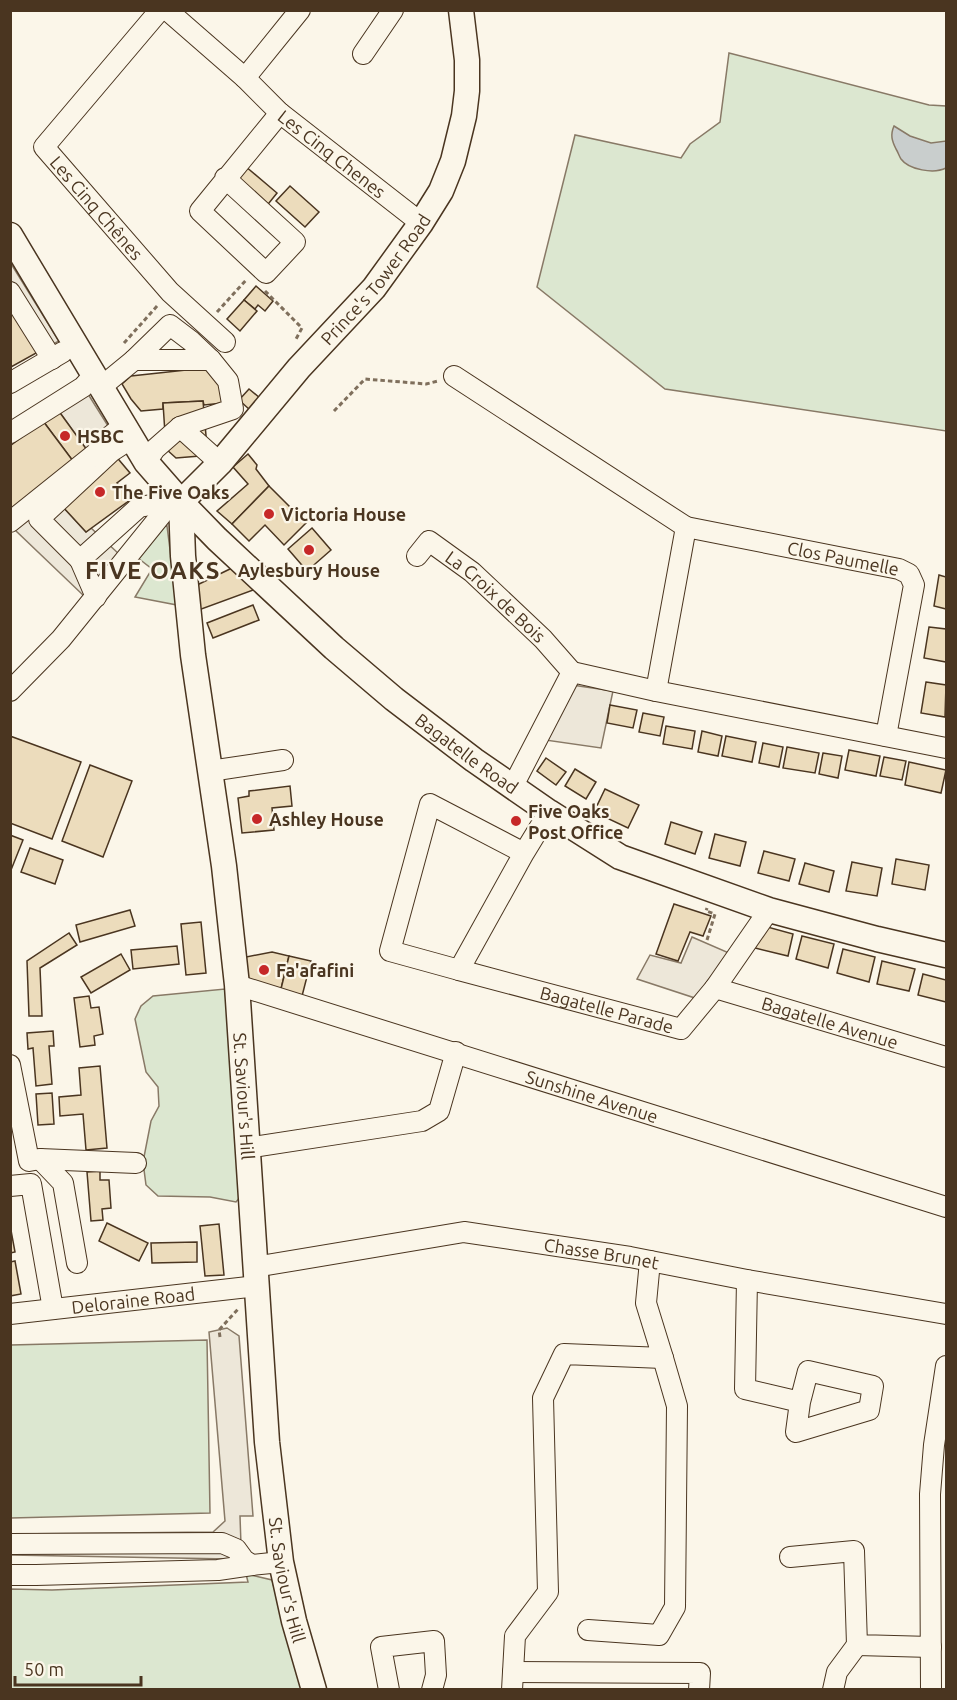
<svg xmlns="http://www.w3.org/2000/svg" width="957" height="1700" font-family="Ubuntu,sans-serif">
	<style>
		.green { fill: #dce7d0; stroke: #887966; stroke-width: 1.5 }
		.parking { fill: #ede7d9; stroke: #887966; stroke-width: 1.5 }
		.water { fill: #c9cecd; stroke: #887966; stroke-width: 1.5 }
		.building { fill: #ecdcbc; stroke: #4a3520; stroke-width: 1.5 }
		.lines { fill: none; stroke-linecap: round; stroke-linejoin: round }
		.minor-casing { stroke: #4a3520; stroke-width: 22 }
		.major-casing { stroke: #4a3520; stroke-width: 27 }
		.path { stroke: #7f6f5c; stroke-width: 3; stroke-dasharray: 4.5 3; stroke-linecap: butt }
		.minor { stroke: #fbf6e9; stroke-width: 20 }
		.major { stroke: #fbf6e9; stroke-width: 24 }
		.poi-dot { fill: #c62828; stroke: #fbf6e9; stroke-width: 2 }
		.labels { text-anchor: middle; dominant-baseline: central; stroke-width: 4.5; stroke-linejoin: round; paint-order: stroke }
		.street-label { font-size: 18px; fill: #4a3520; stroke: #fbf6e9 }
		.poi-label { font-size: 18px; font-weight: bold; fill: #4a3520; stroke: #fbf6e9; text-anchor: start }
		.district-label { font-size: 24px; font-weight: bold; letter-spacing: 1.5px; fill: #4a3520; stroke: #fbf6e9 }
	</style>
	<rect width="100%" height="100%" fill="#fbf6e9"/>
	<g class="green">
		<path d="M 729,53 L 929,105 L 946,106 L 946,431 L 665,389 L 537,287 L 575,135 L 681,158 L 690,144 L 720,122 Z"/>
		<path d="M 167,526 L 177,605 L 135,597 L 152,569 L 134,555 L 156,528 Z"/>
		<path d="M 225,989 L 242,1195 L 236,1202 L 210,1197 L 158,1196 L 146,1185 L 143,1162 L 151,1121 L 159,1106 L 158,1087 L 146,1072 L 135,1019 L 141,1006 L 153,996 Z"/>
		<path d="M 207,1340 L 210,1513 L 11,1518 L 11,1345 Z"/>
		<path d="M 246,1574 L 272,1580 L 302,1689 L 11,1690 L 11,1589 L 52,1590 L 248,1582 Z"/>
	</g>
	<g class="parking">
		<path d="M 10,262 L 59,341 L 38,352 L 11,304 Z"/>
		<path d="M 88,394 L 110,429 L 87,450 L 58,410 Z"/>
		<path d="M 53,496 L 86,532 L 91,528 L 119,554 L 84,596 L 15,530 Z"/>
		<path d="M 572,685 L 613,691 L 601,748 L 545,740 Z"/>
		<path d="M 692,937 L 729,953 L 695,998 L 637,979 L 650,955 L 681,963 Z"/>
		<path d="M 227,1328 L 239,1336 L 253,1516 L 240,1516 L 241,1545 L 229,1559 L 11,1555 L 11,1534 L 213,1532 L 225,1521 L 209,1332 Z"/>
	</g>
	<path class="water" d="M 894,126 L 910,136 L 931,143 L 946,141 L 946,168 C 934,174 909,170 901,159 C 899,156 898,152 896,149 C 892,141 890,135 894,126 Z"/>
	<g class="building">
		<path d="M 245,166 L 277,193 L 265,208 L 233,180 Z"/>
		<path d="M 290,186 L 319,212 L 305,227 L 276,201 Z"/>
		<path d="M 256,286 L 273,301 L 265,311 L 258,305 L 255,309 L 244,300 Z"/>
		<path d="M 244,300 L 257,311 L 240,331 L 227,319 Z"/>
		<path d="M 10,304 L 38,352 L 11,367 L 10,367 Z"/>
		<path d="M 214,367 L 220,373 L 223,403 L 204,405 L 203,401 L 163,403 L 163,409 L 141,411 L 131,399 L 122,384 L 131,376 Z"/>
		<path d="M 249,389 L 260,398 L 250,410 L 239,400 Z"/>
		<path d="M 203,401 L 207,447 L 200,456 L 176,458 L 166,449 L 163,403 Z"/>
		<path d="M 58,410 L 87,450 L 73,461 L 43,421 Z"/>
		<path d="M 43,421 L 73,461 L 10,511 L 10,446 Z"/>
		<path d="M 114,454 L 130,473 L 117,483 L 130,500 L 86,532 L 62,506 Z"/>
		<path d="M 248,454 L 257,465 L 256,469 L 269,486 L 232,524 L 217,511 L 248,484 L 233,467 Z"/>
		<path d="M 269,486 L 306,523 L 284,545 L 265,525 L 249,541 L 232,524 Z"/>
		<path d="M 312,528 L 331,550 L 307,571 L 288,549 Z"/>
		<path d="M 232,568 L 256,589 L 196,611 L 195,586 Z"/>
		<path d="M 939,575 L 946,577 L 946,609 L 934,606 Z"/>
		<path d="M 253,605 L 259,620 L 213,638 L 207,623 Z"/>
		<path d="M 929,627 L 946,629 L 946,662 L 924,658 Z"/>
		<path d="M 926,682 L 946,685 L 945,717 L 921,713 Z"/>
		<path d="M 610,705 L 637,710 L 633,728 L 607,723 Z"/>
		<path d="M 643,713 L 664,717 L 660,736 L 639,732 Z"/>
		<path d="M 666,726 L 695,731 L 692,749 L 663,744 Z"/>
		<path d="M 702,731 L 722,736 L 718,756 L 698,752 Z"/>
		<path d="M 10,736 L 81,762 L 52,839 L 10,823 Z"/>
		<path d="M 726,736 L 756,742 L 752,762 L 722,756 Z"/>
		<path d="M 763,743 L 783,747 L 779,767 L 759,763 Z"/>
		<path d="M 787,747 L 819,753 L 815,773 L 783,768 Z"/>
		<path d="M 849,750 L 880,756 L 876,776 L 845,770 Z"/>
		<path d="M 823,753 L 842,756 L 838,778 L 819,774 Z"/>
		<path d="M 884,757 L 906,761 L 902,780 L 880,776 Z"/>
		<path d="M 546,758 L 566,772 L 556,785 L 537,771 Z"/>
		<path d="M 909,762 L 946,770 L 941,793 L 905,785 Z"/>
		<path d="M 90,765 L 132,781 L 103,857 L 62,841 Z"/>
		<path d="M 575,769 L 596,782 L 586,799 L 565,786 Z"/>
		<path d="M 290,786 L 292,806 L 272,808 L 274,830 L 242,833 L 238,798 L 249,796 L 249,791 Z"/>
		<path d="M 605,789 L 639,805 L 628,828 L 594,812 Z"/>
		<path d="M 671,822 L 702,832 L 695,854 L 665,844 Z"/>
		<path d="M 715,834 L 746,842 L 740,866 L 709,858 Z"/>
		<path d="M 10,835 L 23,840 L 11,870 L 10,870 Z"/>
		<path d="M 30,848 L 63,860 L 55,884 L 21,872 Z"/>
		<path d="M 764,851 L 795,859 L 789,881 L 758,873 Z"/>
		<path d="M 896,859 L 929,865 L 925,890 L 892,884 Z"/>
		<path d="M 852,862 L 882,868 L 877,896 L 846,891 Z"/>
		<path d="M 805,863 L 834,871 L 829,892 L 799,884 Z"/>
		<path d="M 674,904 L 711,916 L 703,936 L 690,932 L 678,961 L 656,954 Z"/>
		<path d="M 130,910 L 135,926 L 80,942 L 76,925 Z"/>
		<path d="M 201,922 L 206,973 L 186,975 L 181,924 Z"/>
		<path d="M 760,925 L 793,934 L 788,956 L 755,948 Z"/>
		<path d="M 69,933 L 77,945 L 40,968 L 42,1016 L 29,1016 L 27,961 Z"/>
		<path d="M 802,936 L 834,944 L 828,968 L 796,959 Z"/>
		<path d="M 177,946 L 179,964 L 133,969 L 131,950 Z"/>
		<path d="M 843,949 L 875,957 L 869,982 L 837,973 Z"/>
		<path d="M 272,952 L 289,956 L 280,993 L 246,982 L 241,958 Z"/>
		<path d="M 121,954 L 130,970 L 91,993 L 81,977 Z"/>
		<path d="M 289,956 L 311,961 L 301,1000 L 280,993 Z"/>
		<path d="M 882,961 L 915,969 L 909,991 L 877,984 Z"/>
		<path d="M 923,974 L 946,980 L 946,1002 L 918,995 Z"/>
		<path d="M 89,996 L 91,1008 L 99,1007 L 103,1034 L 94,1036 L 95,1045 L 80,1047 L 74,998 Z"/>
		<path d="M 53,1031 L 54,1046 L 49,1046 L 52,1084 L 36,1086 L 33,1048 L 28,1049 L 27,1033 Z"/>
		<path d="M 100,1066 L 107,1148 L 86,1150 L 83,1114 L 60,1116 L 59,1097 L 81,1095 L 79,1068 Z"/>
		<path d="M 52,1093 L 54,1124 L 38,1125 L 36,1094 Z"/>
		<path d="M 100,1171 L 100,1180 L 109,1180 L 111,1208 L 102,1209 L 103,1220 L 91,1221 L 87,1172 Z"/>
		<path d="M 107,1223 L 148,1243 L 139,1261 L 99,1241 Z"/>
		<path d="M 219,1224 L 224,1275 L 205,1276 L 200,1226 Z"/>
		<path d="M 10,1225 L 15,1252 L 10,1253 Z"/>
		<path d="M 197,1242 L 197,1262 L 152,1263 L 151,1243 Z"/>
		<path d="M 15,1261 L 21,1294 L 10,1296 L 10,1262 Z"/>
	</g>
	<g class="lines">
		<g class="minor-casing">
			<g id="minor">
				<path id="s1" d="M 160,10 L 44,147 L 170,292 L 225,342"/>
				<path id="s2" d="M 167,10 L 245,78 L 280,113 L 421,223"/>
				<path d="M 363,54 L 393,10"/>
				<path d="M 245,78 L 300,10"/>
				<path d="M 225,178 L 295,242 L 266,273 L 200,211 L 280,113"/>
				<path d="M 10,292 L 52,359"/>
				<path d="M 134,360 L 170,325 L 191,341 L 211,360"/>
				<path d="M 454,376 L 686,527"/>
				<path d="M 10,383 L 63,352"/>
				<path d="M 101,387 L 134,360 L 211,360 L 228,381 L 233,409 L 180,427"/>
				<path d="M 10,433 L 83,387 L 94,375"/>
				<path d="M 132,438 L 112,451 L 39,519 L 80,560 L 139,507 L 157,504 L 166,509"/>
				<path d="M 146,462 L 155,449 L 180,427 L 220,463"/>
				<path d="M 10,522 L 96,453 L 103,442 L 124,425"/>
				<path id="s3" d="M 417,556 L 429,541 L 472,572 L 543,639 L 572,672"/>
				<path d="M 80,560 L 96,597"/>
				<path d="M 10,691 L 61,639 L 166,509 L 176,504"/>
				<path id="s4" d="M 656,691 L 686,527 L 899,569 L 909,574 L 914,585 L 886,736"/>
				<path d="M 210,771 L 283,760"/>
				<path d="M 513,786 L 572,672 L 656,691 L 946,748"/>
				<path d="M 524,853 L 430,804 L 390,951 L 459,970 L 524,853 L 549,812"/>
				<path id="s5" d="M 459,970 L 681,1029 L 715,988 L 769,910"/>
				<path id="s6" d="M 237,985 L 946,1207"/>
				<path id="s7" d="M 715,988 L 946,1057"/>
				<path d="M 10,1065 L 29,1161 L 40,1159 L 136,1163"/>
				<path d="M 247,1148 L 422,1121 L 439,1111 L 456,1052"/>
				<path d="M 40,1159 L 63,1183 L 77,1263"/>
				<path d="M 10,1186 L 31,1184 L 53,1309"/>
				<path id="s8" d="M 255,1267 L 464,1232 L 630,1257 L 747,1280 L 946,1314"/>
				<path d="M 747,1280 L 745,1389 L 800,1402 L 796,1432 L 869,1410 L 873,1386 L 808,1371 L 800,1402"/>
				<path id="s9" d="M 10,1314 L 257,1286"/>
				<path d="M 10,1544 L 222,1543 L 236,1549 L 244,1560 L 252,1565 L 281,1562"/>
				<path d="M 790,1557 L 854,1551 L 857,1645 L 931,1647"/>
				<path d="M 10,1575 L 36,1575 L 218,1570 L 252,1565"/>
				<path d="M 588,1630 L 659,1635 L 675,1607 L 677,1406 L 663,1358"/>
				<path d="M 513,1672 L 700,1673 L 699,1690"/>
				<path d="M 389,1690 L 381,1647 L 434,1641 L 436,1675 L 432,1690"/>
				<path d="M 512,1690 L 515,1636 L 548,1592 L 543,1398 L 564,1354 L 663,1358 L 646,1303 L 650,1261"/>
				<path d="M 833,1690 L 837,1672 L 857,1645"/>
				<path d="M 931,1690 L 930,1494 L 934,1445 L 946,1366"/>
			</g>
		</g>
		<g class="major-casing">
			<g id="major">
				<path id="s10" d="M 10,235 L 146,462 L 181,502 L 217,539 L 334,648 L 394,699 L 474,760 L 549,812 L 620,857 L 769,910 L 877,939 L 946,955"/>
				<path id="s11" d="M 181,502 L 183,556 L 193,655 L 224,866 L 237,985 L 267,1442 L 281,1562 L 294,1621 L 314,1690"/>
				<path id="s12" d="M 181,502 L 220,463 L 299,368 L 374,288 L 421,223 L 441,191 L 453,161 L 464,116 L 467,91 L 467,60 L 461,10"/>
			</g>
		</g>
		<g class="path">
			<path d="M 265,291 L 302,328 L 296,339"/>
			<path d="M 217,312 L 247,279"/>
			<path d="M 124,343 L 158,305"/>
			<path d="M 334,411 L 365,379 L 426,384 L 438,381"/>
			<path d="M 707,940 L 715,914 L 706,911 L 707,908"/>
			<path d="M 220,1337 L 219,1330 L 239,1308"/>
		</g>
		<use href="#minor" class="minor"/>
		<use href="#major" class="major"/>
	</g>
	<g class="poi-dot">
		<circle cx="65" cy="436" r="6"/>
		<circle cx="100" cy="492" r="6"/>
		<circle cx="269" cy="514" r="6"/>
		<circle cx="309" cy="550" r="6"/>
		<circle cx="257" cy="819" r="6"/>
		<circle cx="516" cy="821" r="6"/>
		<circle cx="264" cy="970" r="6"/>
	</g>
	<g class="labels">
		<g class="street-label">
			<text stroke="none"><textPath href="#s2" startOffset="219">Les Cinq Chenes</textPath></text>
			<text stroke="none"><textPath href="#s1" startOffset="260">Les Cinq Chênes</textPath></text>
			<text stroke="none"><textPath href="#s12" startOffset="296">Prince's Tower Road</textPath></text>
			<text stroke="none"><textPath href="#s4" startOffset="327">Clos Paumelle</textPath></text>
			<text stroke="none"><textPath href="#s3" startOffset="106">La Croix de Bois</textPath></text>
			<text stroke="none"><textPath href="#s10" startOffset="699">Bagatelle Road</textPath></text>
			<text stroke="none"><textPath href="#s5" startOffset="153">Bagatelle Parade</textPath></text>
			<text stroke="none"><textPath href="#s7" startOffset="120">Bagatelle Avenue</textPath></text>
			<text stroke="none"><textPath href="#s6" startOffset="372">Sunshine Avenue</textPath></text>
			<text stroke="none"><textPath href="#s11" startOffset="598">St. Saviour's Hill</textPath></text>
			<text stroke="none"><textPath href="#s8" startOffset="351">Chasse Brunet</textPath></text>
			<text stroke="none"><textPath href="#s9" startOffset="124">Deloraine Road</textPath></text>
			<text stroke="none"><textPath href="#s11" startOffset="1084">St. Saviour's Hill</textPath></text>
		</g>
		<g class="poi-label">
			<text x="77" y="436">HSBC</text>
			<text x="112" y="492">The Five Oaks</text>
			<text x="281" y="514">Victoria House</text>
			<text x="309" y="570" text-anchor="middle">Aylesbury House</text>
			<text x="528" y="811">Five Oaks<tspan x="528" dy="21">Post Office</tspan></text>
			<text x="269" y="819">Ashley House</text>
			<text x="276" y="970">Fa'afafini</text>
		</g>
		<g class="district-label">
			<text x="153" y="570">FIVE OAKS</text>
		</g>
	</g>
	<rect width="957" height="1700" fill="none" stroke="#4a3520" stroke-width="24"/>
	<path d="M15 1676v9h126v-9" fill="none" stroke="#4a3520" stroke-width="3"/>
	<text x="24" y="1676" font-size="18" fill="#4a3520" stroke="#fbf6e9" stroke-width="4.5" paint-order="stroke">50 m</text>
</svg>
